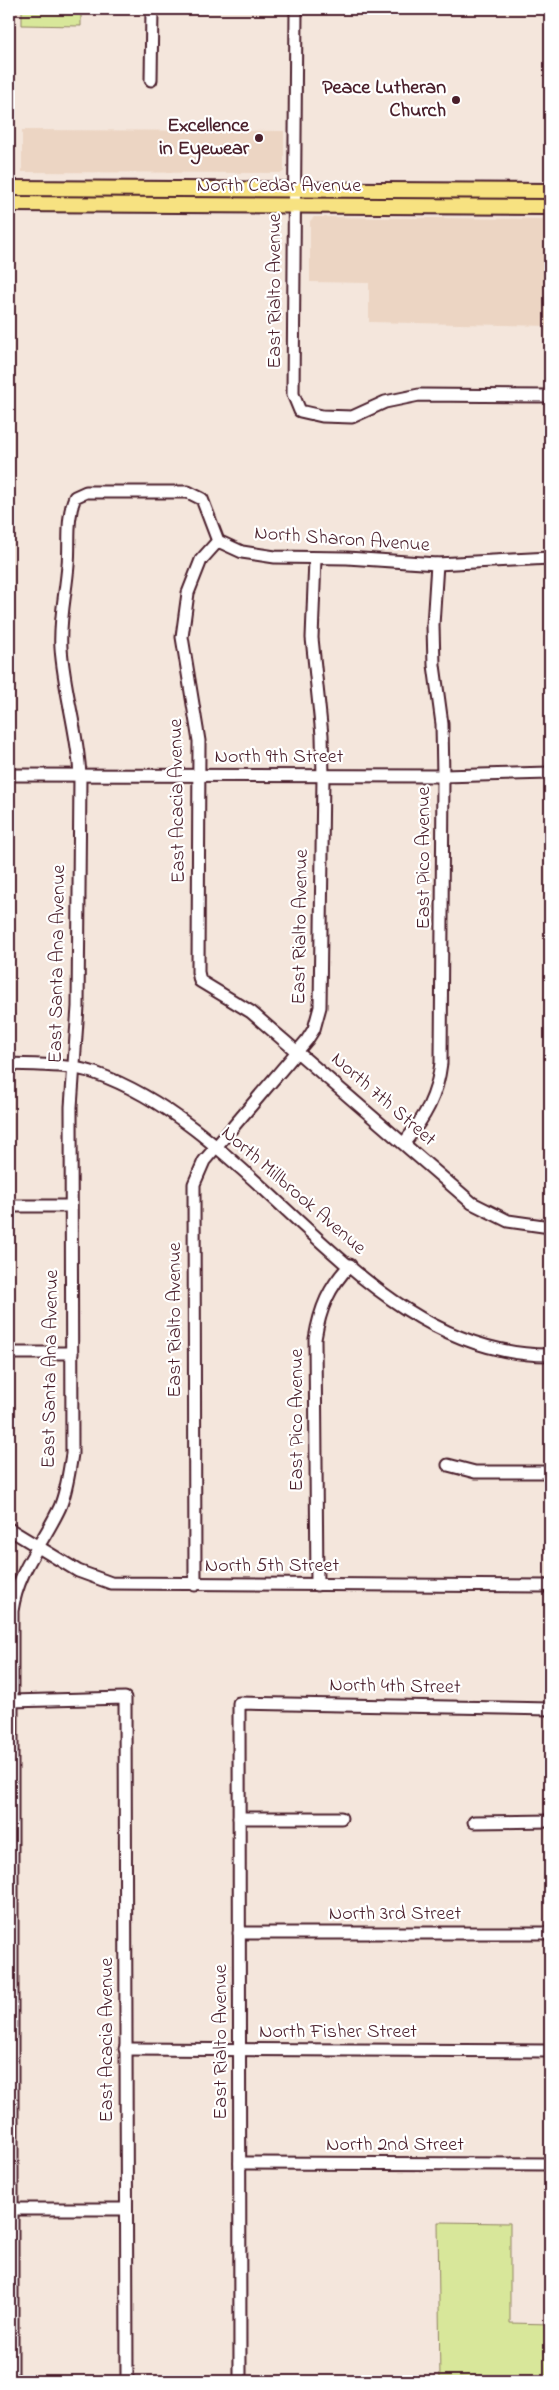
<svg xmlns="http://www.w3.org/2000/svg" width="559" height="2390" font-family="'Indie Flower',sans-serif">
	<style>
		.built { fill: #ecd5c3 }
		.green { fill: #d8e79a; stroke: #918362 }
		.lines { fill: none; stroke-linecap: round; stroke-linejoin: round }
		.minor-casing { stroke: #4a1f2b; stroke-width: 15 }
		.major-casing { stroke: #4a1f2b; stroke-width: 18 }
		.minor { stroke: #fff; stroke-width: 11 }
		.major { stroke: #f7e281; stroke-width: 14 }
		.poi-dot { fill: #4a1f2b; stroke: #fff; stroke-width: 2 }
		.labels { text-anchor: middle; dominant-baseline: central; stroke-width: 4.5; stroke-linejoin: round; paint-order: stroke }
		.poi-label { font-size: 20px; font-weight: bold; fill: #4a1f2b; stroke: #fff; text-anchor: end }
		.street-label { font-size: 20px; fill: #4a1f2b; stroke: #fff }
	</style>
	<rect width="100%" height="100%" fill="#f4e6dc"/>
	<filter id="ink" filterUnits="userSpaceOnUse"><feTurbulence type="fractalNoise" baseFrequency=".02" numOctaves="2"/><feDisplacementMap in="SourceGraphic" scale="10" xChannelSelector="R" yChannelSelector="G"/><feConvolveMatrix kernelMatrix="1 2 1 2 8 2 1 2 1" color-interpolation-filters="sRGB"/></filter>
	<g filter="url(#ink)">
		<g class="built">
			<path d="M 22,130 L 284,131 L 284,171 L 282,173 L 22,172 Z"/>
			<path d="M 314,217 L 550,219 L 550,326 L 369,322 L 369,283 L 310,282 L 310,221 Z"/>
		</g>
		<g class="green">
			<path d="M 22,9 L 81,9 L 81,26 L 22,25 Z"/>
			<path d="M 438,2222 L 510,2223 L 510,2323 L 550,2324 L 550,2381 L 440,2381 Z"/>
		</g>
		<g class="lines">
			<g class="minor-casing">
				<g id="minor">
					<path d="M 296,9 L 293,394 L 300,411 L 322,416 L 352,417 L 385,402 L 419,395 L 550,396"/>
					<path d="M 151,80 L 152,9"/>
					<path d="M 218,541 L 201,560 L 188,593 L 182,637 L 199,741 L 198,972 L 200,981 L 251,1012 L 472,1203 L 508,1221 L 550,1227"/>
					<path d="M 9,775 L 443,776 L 550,773"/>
					<path d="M 9,1064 C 37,1065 68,1064 95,1073 C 262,1131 362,1356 550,1355"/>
					<path d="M 404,1143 C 425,1117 437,1097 441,1063 L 443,776 L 442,724 L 434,665 L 433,625 L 437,564"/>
					<path d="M 9,1206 L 70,1206"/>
					<path d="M 9,1353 L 72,1353"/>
					<path d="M 448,1465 L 475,1472 L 550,1472"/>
					<path d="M 9,1529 L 78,1571 L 111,1583 L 550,1586"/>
					<path d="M 195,1585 L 194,1184 L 204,1161 L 307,1040 L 314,1029 L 320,1007 L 323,776 L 322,735 L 312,638 L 315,559"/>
					<path d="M 317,1585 L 315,1339 C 320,1308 329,1287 350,1265"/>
					<path d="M 11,1701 L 125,1698 L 127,2381"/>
					<path d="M 239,1818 L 341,1818"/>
					<path d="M 474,1822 L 550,1821"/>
					<path d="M 239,1933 L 550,1933"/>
					<path d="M 125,2049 L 550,2051"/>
					<path d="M 240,2163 L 550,2164"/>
					<path d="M 12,2209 L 126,2209"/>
					<path d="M 12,2381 L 12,1611 C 18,1569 43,1544 60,1507 C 67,1490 69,1472 72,1454 L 71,1107 L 78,1007 L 80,776 C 78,732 64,692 61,648 C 59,621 66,592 68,565 C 70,542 66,518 75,497 L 86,492 L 188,492 L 202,499 L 218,541 L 242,552 L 275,557 L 347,558 L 437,564 L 550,558"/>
					<path d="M 240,2381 L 239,1703 L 550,1709"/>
				</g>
			</g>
			<g class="major-casing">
				<g id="major">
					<path d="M 9,188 L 550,191"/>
					<path d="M 9,204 L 550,207"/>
				</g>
			</g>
			<use href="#minor" class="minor"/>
			<use href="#major" class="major"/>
		</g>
	</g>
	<g class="poi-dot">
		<circle cx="456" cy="100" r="5"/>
		<circle cx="259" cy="138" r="5"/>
	</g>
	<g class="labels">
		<g class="poi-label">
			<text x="446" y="88">Peace Lutheran<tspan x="446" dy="23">Church</tspan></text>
			<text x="249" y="126">Excellence<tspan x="249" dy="23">in Eyewear</tspan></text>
		</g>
		<g class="street-label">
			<text x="279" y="186">North Cedar Avenue</text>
			<text transform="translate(275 291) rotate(-90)">East Rialto Avenue</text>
			<text transform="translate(342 540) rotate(4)">North Sharon Avenue</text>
			<text x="279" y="757">North 9th Street</text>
			<text transform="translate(178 801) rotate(-91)">East Acacia Avenue</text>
			<text transform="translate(424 858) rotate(-90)">East Pico Avenue</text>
			<text transform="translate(301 927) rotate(-89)">East Rialto Avenue</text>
			<text transform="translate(58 964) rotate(-89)">East Santa Ana Avenue</text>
			<text transform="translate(383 1100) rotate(41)">North 7th Street</text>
			<text transform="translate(293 1191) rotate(41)">North Millbrook Avenue</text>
			<text transform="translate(175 1320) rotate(-90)">East Rialto Avenue</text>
			<text transform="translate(51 1369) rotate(-89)">East Santa Ana Avenue</text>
			<text transform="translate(297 1420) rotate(-90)">East Pico Avenue</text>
			<text x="272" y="1566">North 5th Street</text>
			<text transform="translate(395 1687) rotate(1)">North 4th Street</text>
			<text x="395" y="1914">North 3rd Street</text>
			<text x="338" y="2032">North Fisher Street</text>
			<text transform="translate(107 2040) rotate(-90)">East Acacia Avenue</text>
			<text transform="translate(221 2042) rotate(-90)">East Rialto Avenue</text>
			<text x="395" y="2145">North 2nd Street</text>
		</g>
	</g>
	<rect width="559" height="2390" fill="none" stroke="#fff" stroke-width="30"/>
	<rect x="15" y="15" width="529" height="2360" fill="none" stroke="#4a1f2b" stroke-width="2" filter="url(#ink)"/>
</svg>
